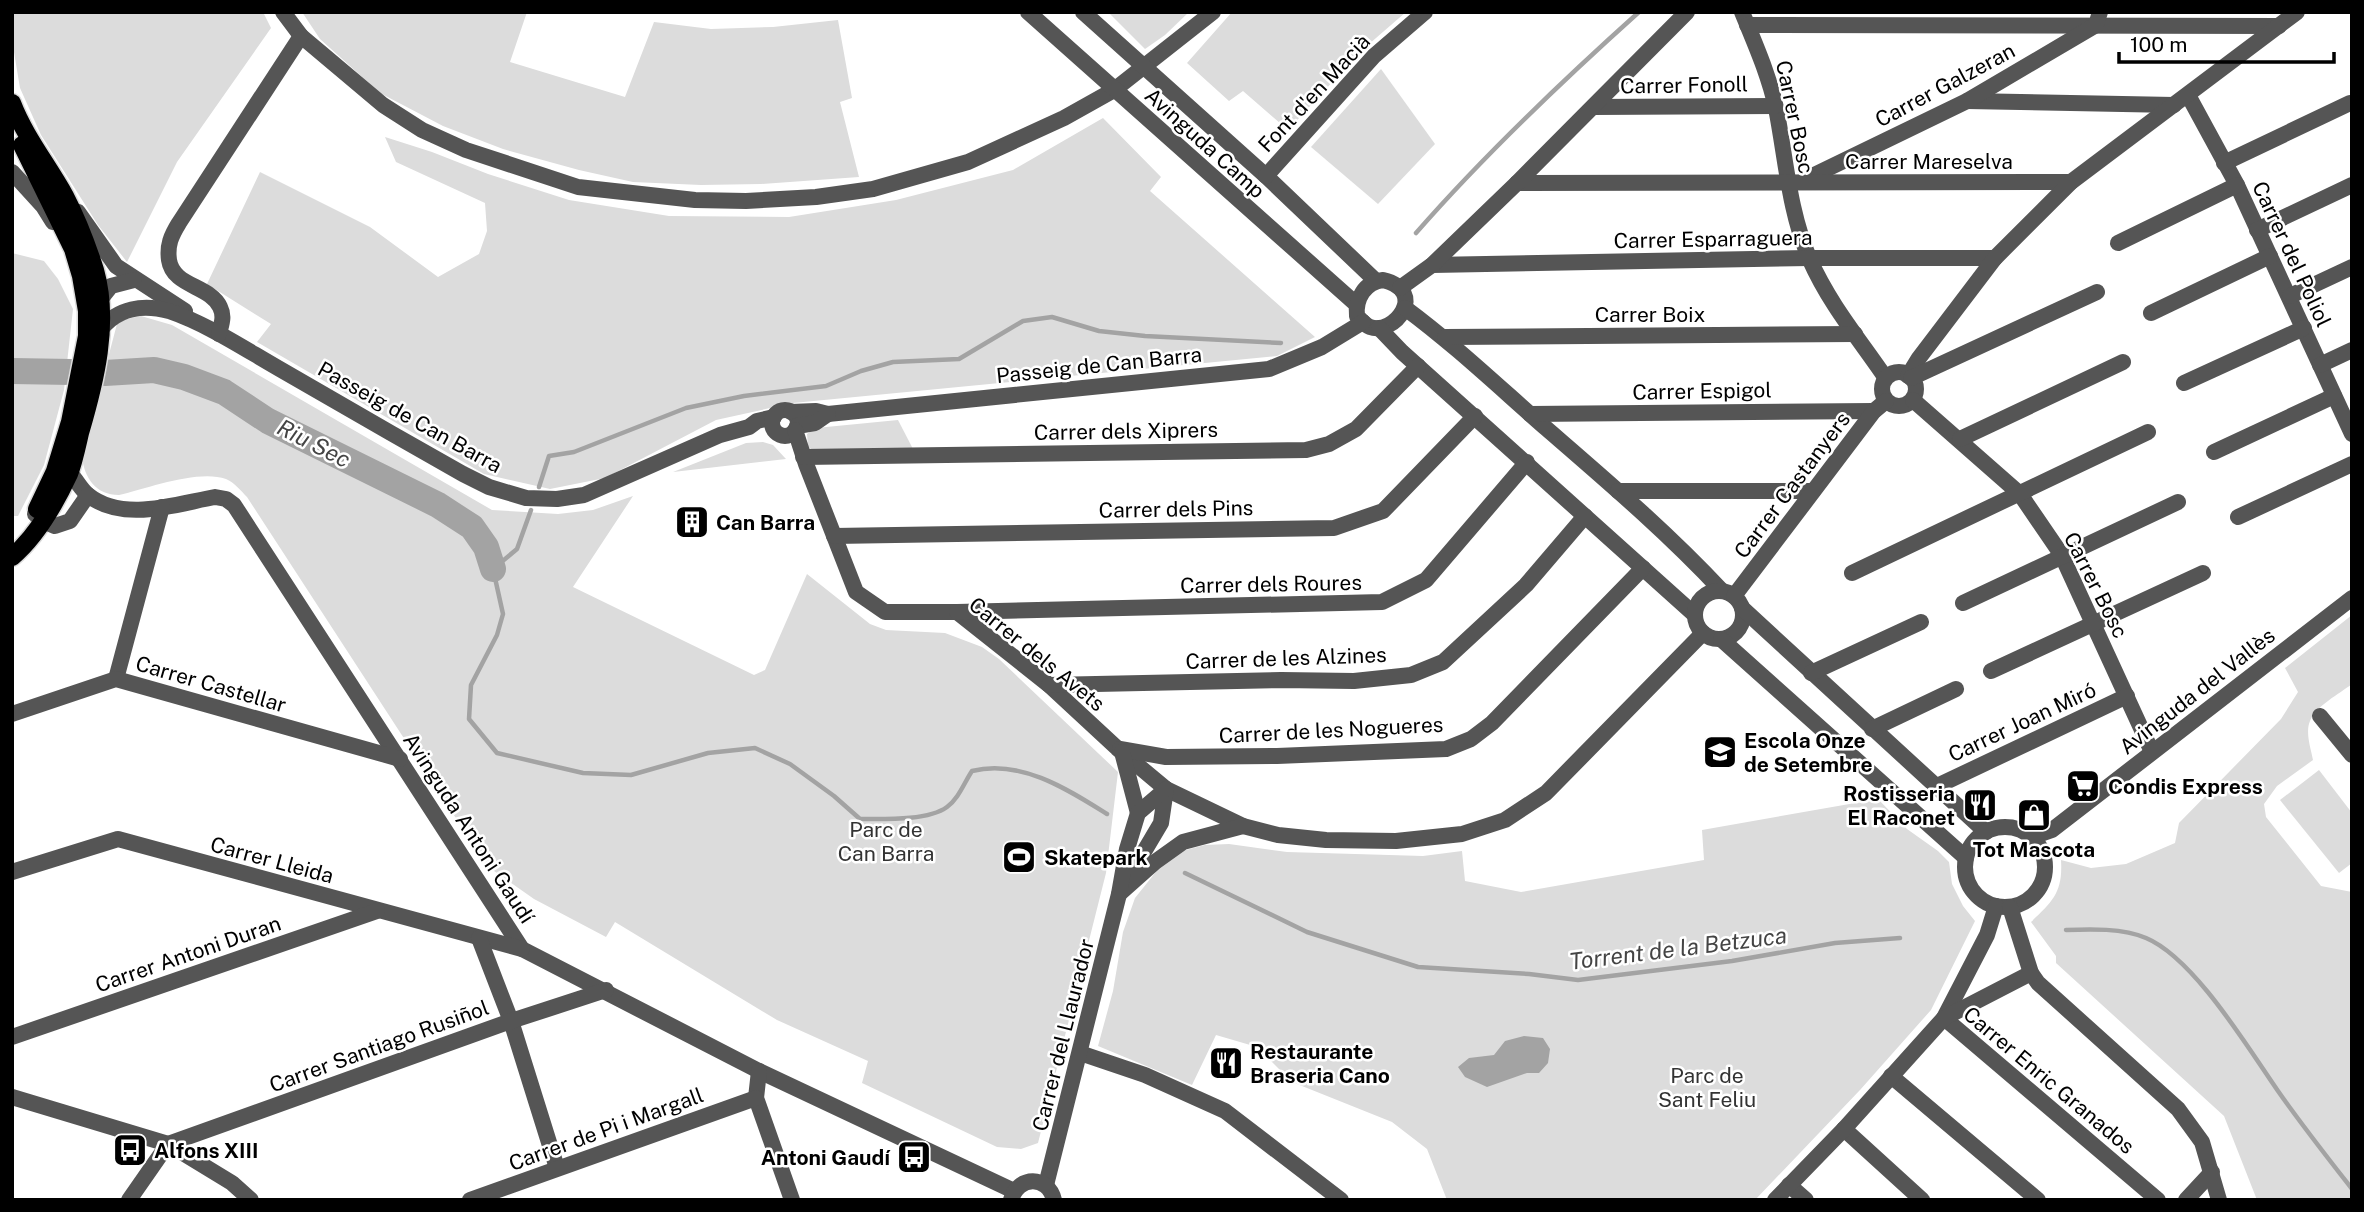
<svg xmlns="http://www.w3.org/2000/svg" width="2364" height="1212" font-family="'Public Sans',sans-serif">
	<style>
		.green { fill: #dcdcdc }
		.water { fill: #a3a3a3 }
		.lines { fill: none; stroke-linecap: round; stroke-linejoin: round }
		.stream { stroke: #a3a3a3; stroke-width: 4.5 }
		.river { stroke: #a3a3a3; stroke-width: 26 }
		.major-casing { stroke: #dbdbdb; stroke-width: 21 }
		.minor { stroke: #555; stroke-width: 16 }
		.major { stroke: #000; stroke-width: 18 }
		.labels { text-anchor: middle; dominant-baseline: central; stroke-width: 5; stroke-linejoin: round; paint-order: stroke }
		.street-label { font-size: 21px; fill: #000; stroke: #fff }
		.poi-label { font-size: 21px; font-weight: bold; fill: #000; stroke: #fff; text-anchor: start }
		.park-label { font-size: 21px; fill: #333; stroke: #fff }
		.water-label { font-size: 23px; font-style: italic; fill: #444; stroke: #fff }
	</style>
	<rect width="100%" height="100%" fill="#fff"/>
	<g class="green">
		<path d="M 12,12 L 263,12 L 271,28 L 177,162 L 127,262 L 98,225 L 41,135 L 20,88 L 12,40 Z"/>
		<path d="M 302,12 L 527,12 L 510,62 L 625,97 L 654,22 L 711,29 L 773,27 L 838,20 L 852,98 L 840,102 L 859,177 L 761,184 L 701,185 L 633,182 L 579,170 L 503,149 L 443,126 L 380,93 L 320,39 Z"/>
		<path d="M 1108,12 L 1189,12 L 1165,35 L 1145,49 Z"/>
		<path d="M 1232,12 L 1406,12 L 1361,51 L 1288,130 L 1243,91 L 1229,101 L 1187,63 Z"/>
		<path d="M 1381,69 L 1435,144 L 1378,204 L 1311,147 Z"/>
		<path d="M 1103,118 L 1161,177 L 1150,191 L 1315,337 L 1277,356 L 793,403 L 716,420 L 605,478 L 550,489 L 484,474 L 257,342 L 271,324 L 207,284 L 260,172 L 370,227 L 438,277 L 479,254 L 487,231 L 485,203 L 396,162 L 385,137 L 432,152 L 488,174 L 569,200 L 669,216 L 789,217 L 896,200 L 1013,170 Z"/>
		<path d="M 12,253 L 44,261 L 58,279 L 73,309 L 64,390 L 44,465 L 18,516 L 12,516 Z"/>
		<path d="M 141,316 L 172,325 L 492,510 L 558,514 L 593,510 L 633,496 L 573,587 L 754,675 L 765,670 L 807,574 L 870,624 L 886,630 L 945,633 L 982,647 L 999,659 L 1118,772 L 1106,873 L 1038,1143 L 1021,1149 L 997,1147 L 862,1083 L 868,1061 L 777,1020 L 615,922 L 606,937 L 534,899 L 487,866 L 247,497 C 241,491 234,482 226,479 C 199,469 148,488 119,495 C 96,495 84,478 82,456 L 117,324 L 126,319 Z"/>
		<path d="M 898,420 L 913,449 L 815,451 L 808,447 L 807,434 L 816,428 Z"/>
		<path d="M 763,442 L 773,445 L 786,459 L 673,472 L 746,443 Z"/>
		<path d="M 2352,615 L 2352,684 C 2339,694 2316,706 2310,721 C 2305,732 2311,749 2313,760 L 2277,786 L 2264,804 L 2266,817 L 2321,886 L 2352,892 L 2352,1200 L 2257,1200 L 2224,1116 L 2056,963 L 2056,956 L 2031,922 C 2053,901 2063,892 2061,860 L 2091,868 L 2126,864 L 2175,843 L 2179,823 L 2281,719 L 2298,692 L 2285,668 Z"/>
		<path d="M 2319,770 L 2352,813 L 2352,863 L 2339,873 L 2280,800 Z"/>
		<path d="M 1878,799 L 1907,829 L 1938,851 L 1949,862 L 1952,884 L 1963,906 L 1975,921 L 1931,1010 L 1860,1090 L 1755,1200 L 1447,1200 L 1427,1149 L 1392,1122 L 1292,1082 L 1257,1047 L 1216,1035 L 1192,1085 L 1098,1046 L 1113,991 L 1123,932 L 1135,898 L 1163,863 L 1182,851 L 1205,845 L 1229,844 L 1287,852 L 1423,856 L 1462,851 L 1465,881 L 1521,892 L 1704,860 L 1702,830 Z"/>
	</g>
	<path class="water" d="M 1524,1036 L 1543,1038 L 1550,1049 L 1548,1063 L 1539,1073 L 1527,1073 L 1487,1087 L 1465,1077 L 1458,1067 L 1469,1058 L 1494,1055 L 1505,1041 Z"/>
	<g class="lines">
		<g class="stream">
			<path d="M 1416,233 C 1485,154 1561,82 1639,12"/>
			<path d="M 539,487 L 549,456 L 574,452 L 686,408 L 744,396 L 826,386 L 861,371 L 893,362 L 959,359 L 1023,321 L 1052,317 L 1099,331 L 1145,336 L 1281,343"/>
			<path d="M 531,510 L 517,549 L 493,569 L 503,614 L 497,635 L 471,685 L 469,719 L 497,753 L 583,773 L 631,775 L 708,753 L 755,748 L 790,764 L 834,796 L 860,819 C 883,819 928,821 947,807 C 959,798 964,783 972,771 C 1021,759 1067,789 1107,814"/>
			<path d="M 1185,873 L 1307,932 L 1418,967 L 1529,974 L 1578,980 L 1732,961 L 1835,943 L 1900,938"/>
			<path d="M 2066,930 C 2090,929 2123,928 2146,938 C 2194,958 2248,1048 2278,1091 C 2301,1124 2327,1157 2352,1189"/>
		</g>
		<g class="river">
			<path d="M 12,371 L 72,372"/>
			<path d="M 105,373 L 154,370 L 184,377 L 224,392 L 268,421 L 438,505 L 472,527 L 486,547 L 493,569"/>
		</g>
		<g class="major-casing">
			<g id="major">
				<path d="M 12,103 C 25,137 48,165 65,196 C 77,219 87,245 95,270 C 110,323 95,382 80,433 C 77,446 74,461 69,474 C 55,504 37,536 12,557"/>
				<path d="M 22,145 L 73,249 L 81,276 L 87,311 L 87,336 L 70,422 L 55,471 L 37,509"/>
			</g>
		</g>
		<g class="minor">
			<path d="M 283,12 L 301,36 L 383,105 L 422,130 L 466,150 L 578,187 L 695,200 L 746,201 L 816,197 L 873,189 L 968,162 L 1064,118 L 1114,90 L 1213,12"/>
			<path d="M 1028,12 L 1356,304"/>
			<path d="M 1083,12 L 1266,176 L 1376,281"/>
			<path d="M 1742,12 C 1755,44 1769,75 1776,108 C 1786,159 1789,212 1810,260 C 1829,303 1859,339 1885,377"/>
			<path d="M 1747,25 L 2279,26"/>
			<path d="M 2188,95 L 2237,185 L 2352,434"/>
			<path d="M 1967,101 L 2174,105"/>
			<path d="M 1593,107 L 1775,106"/>
			<path d="M 2224,163 L 2350,103"/>
			<path d="M 12,172 L 43,206 L 53,222"/>
			<path d="M 1266,176 L 1374,56 L 1425,12"/>
			<path d="M 1804,180 L 1967,101 L 2096,25 L 2100,12"/>
			<path d="M 1517,183 L 2071,182"/>
			<path d="M 78,212 L 116,266 L 185,311"/>
			<path d="M 2257,230 L 2352,185"/>
			<path d="M 2118,243 L 2237,185"/>
			<path d="M 1432,265 L 1809,258 L 1995,258"/>
			<path d="M 1383,280 C 1429,291 1394,336 1370,327 C 1365,325 1360,319 1357,316 C 1355,299 1365,282 1383,280 Z"/>
			<path d="M 1400,288 L 1432,265 L 1517,183 L 1687,12"/>
			<path d="M 2290,296 L 2352,267"/>
			<path d="M 95,306 L 111,286 L 134,280"/>
			<path d="M 1405,308 C 1455,345 1500,388 1547,429 C 1607,481 1668,533 1722,591"/>
			<path d="M 2151,313 L 2270,256"/>
			<path d="M 1379,328 L 1402,352 L 1695,615"/>
			<path d="M 101,329 C 118,308 143,304 169,311 C 207,324 243,348 278,368 C 340,404 401,439 463,474 L 489,487 L 526,498 L 557,499 L 584,495 L 720,435 L 749,427 L 757,421 L 774,417"/>
			<path d="M 219,334 C 221,325 225,317 220,307 C 210,285 173,287 169,260 C 167,245 171,236 179,223 L 301,36"/>
			<path d="M 1445,337 L 1855,334"/>
			<path d="M 2320,365 L 2352,350"/>
			<circle cx="1899" cy="389" r="17"/>
			<path d="M 1908,376 L 1919,358 L 1995,258 L 2071,182 L 2297,12"/>
			<path d="M 1911,378 L 2097,292"/>
			<path d="M 2184,383 L 2304,328"/>
			<path d="M 1913,400 L 2020,494 L 2061,554 L 2152,752"/>
			<circle cx="785" cy="423" r="13"/>
			<path d="M 791,412 L 816,411 L 828,414 L 1269,369 L 1322,347 L 1363,322"/>
			<path d="M 1530,414 L 1874,411"/>
			<path d="M 797,426 L 815,423 L 828,414"/>
			<path d="M 795,430 L 806,464 L 856,592 L 885,612 L 957,612 L 1049,685 L 1117,748 L 1166,789 L 1243,826 L 1278,835 L 1326,840 L 1396,841 L 1462,834 L 1505,820 L 1546,793 L 1703,633"/>
			<path d="M 1960,439 L 2123,362"/>
			<path d="M 2214,452 L 2334,396"/>
			<path d="M 803,457 L 1306,450 L 1329,444 L 1356,429 L 1418,366"/>
			<path d="M 62,468 C 75,474 78,487 88,495 C 123,523 176,504 215,497 L 226,499 L 234,505 L 522,949 L 759,1071 L 1014,1191"/>
			<path d="M 1618,491 L 1813,491"/>
			<path d="M 35,514 L 43,521 L 55,526 L 70,521 L 88,495"/>
			<path d="M 2238,517 L 2352,464"/>
			<path d="M 834,536 L 1334,528 L 1383,511 L 1475,416"/>
			<path d="M 1852,573 L 2148,432"/>
			<circle cx="1719" cy="615" r="24"/>
			<path d="M 1734,596 L 1874,411 L 1886,401"/>
			<path d="M 1963,603 L 2178,502"/>
			<path d="M 1742,608 L 1986,832"/>
			<path d="M 957,612 L 1382,602 L 1426,580 L 1527,462"/>
			<path d="M 1721,639 L 1966,858"/>
			<path d="M 1991,671 L 2203,573"/>
			<path d="M 1811,673 L 1921,622"/>
			<path d="M 116,679 L 162,507"/>
			<path d="M 1049,685 L 1281,680 L 1354,681 L 1411,675 L 1443,662 L 1526,585 L 1585,516"/>
			<path d="M 12,714 L 116,679 L 400,759"/>
			<path d="M 2320,716 L 2352,755"/>
			<path d="M 1872,729 L 1956,689"/>
			<path d="M 1120,749 L 1166,757 L 1277,756 L 1446,749 L 1471,739 L 1492,723 L 1643,568"/>
			<path d="M 1122,752 L 1138,813"/>
			<path d="M 1935,787 L 2127,696"/>
			<circle cx="2005" cy="867" r="40"/>
			<path d="M 2032,837 L 2052,830 L 2352,598"/>
			<path d="M 12,872 L 118,839 L 522,949"/>
			<path d="M 1126,882 L 1161,823 L 1166,789"/>
			<path d="M 1119,894 L 1155,862 L 1183,842 L 1243,826"/>
			<path d="M 1996,906 L 1987,935 L 1944,1018 L 2158,1200"/>
			<path d="M 2010,907 L 2031,973 L 2038,983 L 2178,1109 L 2202,1142 L 2219,1200"/>
			<path d="M 479,938 L 511,1021 L 557,1168"/>
			<path d="M 12,1037 L 377,911"/>
			<path d="M 1080,1053 L 1145,1075 L 1225,1111 L 1341,1200"/>
			<path d="M 759,1071 L 756,1098 L 792,1200"/>
			<path d="M 1891,1076 L 2038,1200"/>
			<path d="M 12,1097 L 168,1144 L 232,1183 L 251,1200"/>
			<path d="M 1844,1129 L 1922,1200"/>
			<path d="M 168,1144 L 511,1021 L 606,990"/>
			<path d="M 1046,1185 L 1119,894 L 1127,849 L 1138,813 L 1166,789"/>
			<path d="M 1789,1185 L 1806,1200"/>
			<path d="M 129,1200 L 168,1144"/>
			<path d="M 470,1200 L 756,1098"/>
			<path d="M 1011,1200 C 1018,1175 1048,1175 1054,1200"/>
			<path d="M 1775,1200 L 1844,1129 L 1944,1018 L 2031,973"/>
			<path d="M 2186,1200 L 2212,1172"/>
		</g>
		<use href="#major" class="major"/>
	</g>
	<defs>
		<g id="building-square" transform="scale(1.75)"><rect x="-9" y="-9" width="18" height="18" rx="4" fill="#000" stroke="#fff"/><path d="M-4-6H4V6H1V3H-1V6H-4ZM-2.5-4.3h1.7v1.8h-1.7ZM.8-4.3h1.7v1.8H.8ZM-2.5-1h1.7V.8h-1.7ZM.8-1h1.7V.8H.8Z" fill="#fff"/></g>
		<g id="school-square" transform="scale(1.75)"><rect x="-9" y="-9" width="18" height="18" rx="4" fill="#000" stroke="#fff"/><path d="M0-5L7-2L0 1L-7-2ZM-4 1L0 2.5L4 1V4Q0 6-4 4Z" fill="#fff"/></g>
		<g id="supermarket-square" transform="scale(1.75)"><rect x="-9" y="-9" width="18" height="18" rx="4" fill="#000" stroke="#fff"/><path d="M-6-5.5h2.5l.6 2H6L4.5 2H-2.5L-4.4-4H-6ZM-1.5 3.2a1.3 1.3 0 1 0 .1 0ZM3 3.2a1.3 1.3 0 1 0 .1 0Z" fill="#fff"/></g>
		<g id="restaurant-square" transform="scale(1.75)"><rect x="-9" y="-9" width="18" height="18" rx="4" fill="#000" stroke="#fff"/><path d="M-5-6h1v4h1v-4h1v4h1v-4h1v5L-1.5 .5V6h-2V.5L-5-1ZM5-6V6H3V1.5H1.5Q1.5-4 5-6Z" fill="#fff"/></g>
		<g id="shop-square" transform="scale(1.75)"><rect x="-9" y="-9" width="18" height="18" rx="4" fill="#000" stroke="#fff"/><path d="M-5-2.5h2.3a2.7 3.5 0 0 1 5.4 0H5L5.5 6h-11ZM-1.5-2.5h3a1.5 2.3 0 0 0-3 0Z" fill="#fff"/></g>
		<g id="stadium-square" transform="scale(1.75)"><rect x="-9" y="-9" width="18" height="18" rx="4" fill="#000" stroke="#fff"/><path d="M0-5a6.5 5 0 1 0 0 10a6.5 5 0 1 0 0-10ZM-3.5-1.8h7v3.6h-7Z" fill="#fff"/></g>
		<g id="bus-square" transform="scale(1.75)"><rect x="-9" y="-9" width="18" height="18" rx="4" fill="#000" stroke="#fff"/><path d="M-5-6H5V4H4V6H2V4H-2V6H-4V4H-5ZM-3.5-4V0h7V-4ZM-3.5 1.2v1.5H-2V1.2ZM2 1.2v1.5H3.5V1.2Z" fill="#fff"/></g>
	</defs>
	<g fill-rule="evenodd">
		<use href="#building-square" x="692" y="522"/>
		<use href="#school-square" x="1720" y="752"/>
		<use href="#supermarket-square" x="2083" y="786"/>
		<use href="#restaurant-square" x="1980" y="805"/>
		<use href="#shop-square" x="2034" y="815"/>
		<use href="#stadium-square" x="1019" y="857"/>
		<use href="#restaurant-square" x="1226" y="1063"/>
		<use href="#bus-square" x="130" y="1150"/>
		<use href="#bus-square" x="914" y="1157"/>
	</g>
	<g class="labels">
		<g class="street-label">
			<text transform="translate(1684 85) rotate(-1)">Carrer Fonoll</text>
			<text transform="translate(1945 85) rotate(-28)">Carrer Galzeran</text>
			<text transform="translate(1314 93) rotate(-47)">Font d'en Macià</text>
			<text transform="translate(1795 117) rotate(78)">Carrer Bosc</text>
			<text transform="translate(1205 143) rotate(42)">Avinguda Camp</text>
			<text x="1929" y="161">Carrer Mareselva</text>
			<text transform="translate(1713 239) rotate(-1)">Carrer Esparraguera</text>
			<text transform="translate(2292 254) rotate(65)">Carrer del Poliol</text>
			<text x="1650" y="314">Carrer Boix</text>
			<text transform="translate(1099 365) rotate(-6)">Passeig de Can Barra</text>
			<text transform="translate(1702 391) rotate(-1)">Carrer Espigol</text>
			<text transform="translate(410 417) rotate(29)">Passeig de Can Barra</text>
			<text transform="translate(1126 431) rotate(-1)">Carrer dels Xiprers</text>
			<text transform="translate(1792 485) rotate(-53)">Carrer Castanyers</text>
			<text transform="translate(1176 509) rotate(-1)">Carrer dels Pins</text>
			<text transform="translate(1271 584) rotate(-1)">Carrer dels Roures</text>
			<text transform="translate(2096 585) rotate(63)">Carrer Bosc</text>
			<text transform="translate(1037 654) rotate(39)">Carrer dels Avets</text>
			<text transform="translate(1286 658) rotate(-2)">Carrer de les Alzines</text>
			<text transform="translate(211 684) rotate(16)">Carrer Castellar</text>
			<text transform="translate(2197 691) rotate(-38)">Avinguda del Vallès</text>
			<text transform="translate(2022 722) rotate(-25)">Carrer Joan Miró</text>
			<text transform="translate(1331 730) rotate(-3)">Carrer de les Nogueres</text>
			<text transform="translate(469 828) rotate(57)">Avinguda Antoni Gaudí</text>
			<text transform="translate(272 860) rotate(15)">Carrer Lleida</text>
			<text transform="translate(188 954) rotate(-19)">Carrer Antoni Duran</text>
			<text transform="translate(1063 1035) rotate(-76)">Carrer del Llaurador</text>
			<text transform="translate(379 1046) rotate(-20)">Carrer Santiago Rusiñol</text>
			<text transform="translate(2049 1080) rotate(40)">Carrer Enric Granados</text>
			<text transform="translate(606 1129) rotate(-20)">Carrer de Pi i Margall</text>
		</g>
		<g class="poi-label">
			<text x="716" y="522">Can Barra</text>
			<text x="1744" y="740">Escola Onze<tspan x="1744" dy="24">de Setembre</tspan></text>
			<text x="2108" y="786">Condis Express</text>
			<text x="1955" y="793" text-anchor="end">Rostisseria<tspan x="1955" dy="24">El Raconet</tspan></text>
			<text x="2034" y="849" text-anchor="middle">Tot Mascota</text>
			<text x="1044" y="857">Skatepark</text>
			<text x="1250" y="1051">Restaurante<tspan x="1250" dy="24">Braseria Cano</tspan></text>
			<text x="154" y="1150">Alfons XIII</text>
			<text x="890" y="1157" text-anchor="end">Antoni Gaudí</text>
		</g>
		<g class="park-label">
			<text x="886" y="829">Parc de<tspan x="886" dy="24">Can Barra</tspan></text>
			<text x="1707" y="1075">Parc de<tspan x="1707" dy="24">Sant Feliu</tspan></text>
		</g>
		<g class="water-label">
			<text transform="translate(314 443) rotate(27)">Riu Sec</text>
			<text transform="translate(1678 948) rotate(-7)">Torrent de la Betzuca</text>
		</g>
	</g>
	<rect width="2364" height="1212" fill="none" stroke="#000000" stroke-width="28"/>
	<path d="M2119 52v10h215v-10" fill="none" stroke="#000000" stroke-width="3.5"/>
	<text x="2130" y="52" font-size="21" fill="#000000" stroke="#ffffff" stroke-width="5" paint-order="stroke">100 m</text>
</svg>
